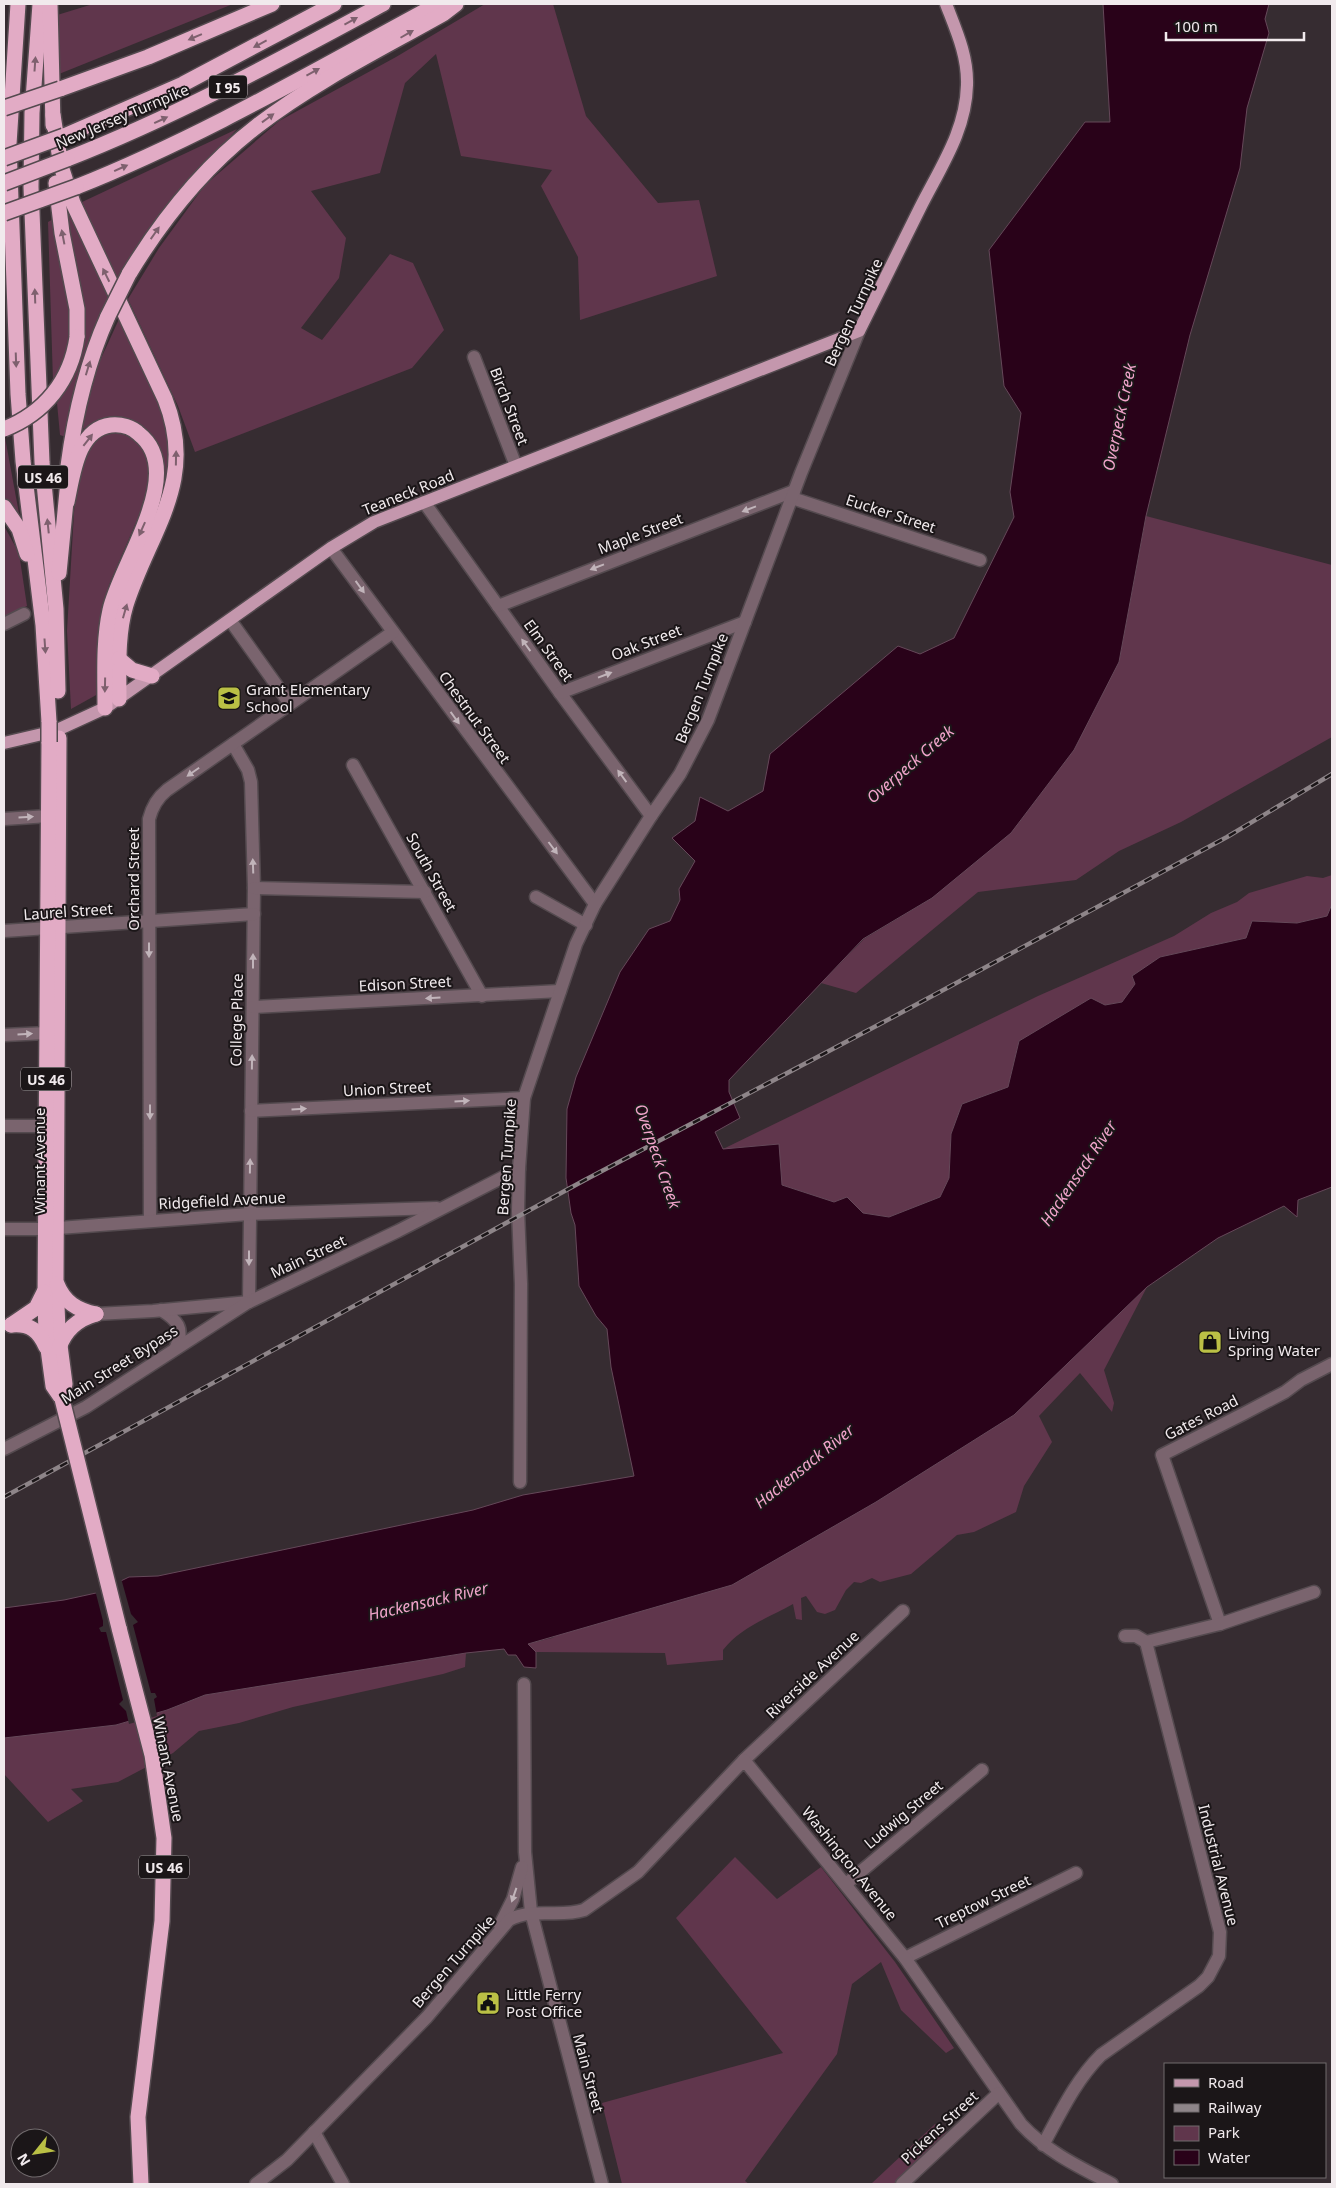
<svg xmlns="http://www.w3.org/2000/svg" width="1336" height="2188" font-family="'Noto Sans',sans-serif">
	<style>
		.green { fill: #60364c }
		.water { fill: #290219; stroke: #654859 }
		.pier { fill: #362c31 }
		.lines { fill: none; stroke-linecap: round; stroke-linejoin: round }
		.minor-casing { stroke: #544a4f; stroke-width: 15 }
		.major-casing { stroke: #544a4f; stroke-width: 15 }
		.highway-casing { stroke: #544a4f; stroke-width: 18 }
		.minor { stroke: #7a646e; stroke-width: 12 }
		.major { stroke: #c497ad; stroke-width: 12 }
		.highway { stroke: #e2abc5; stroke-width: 15 }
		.rail-casing { stroke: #8e8589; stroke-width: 4.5 }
		.rail { stroke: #1b1618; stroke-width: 2.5; stroke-dasharray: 8; stroke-linecap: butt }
		.highway-bridge-casing { stroke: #544a4f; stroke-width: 18; stroke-linecap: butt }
		.highway-bridge { stroke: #e2abc5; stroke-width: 15 }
		.oneway { fill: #7e606e }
		.oneway2 { fill: #c1b4ba }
		.labels { text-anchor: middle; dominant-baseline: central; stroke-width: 4; stroke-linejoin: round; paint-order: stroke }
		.shield { fill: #1b1618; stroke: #b1aaad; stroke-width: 1 }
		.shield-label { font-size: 14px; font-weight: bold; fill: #f1eaed }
		.street-label { font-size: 15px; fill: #f1eaed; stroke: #1b1618 }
		.poi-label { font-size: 15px; fill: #f1eaed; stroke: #1b1618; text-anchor: start }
		.water-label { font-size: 16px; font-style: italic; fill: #f1a4cb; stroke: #1b1618 }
	</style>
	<rect width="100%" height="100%" fill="#362c31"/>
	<g class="green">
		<path d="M 93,4 L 233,4 L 59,74 L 54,16 Z"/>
		<path d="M 485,4 L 553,4 L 586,116 L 658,203 L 699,200 L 717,276 L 580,320 L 578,257 L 541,186 L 552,170 L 461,156 L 436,54 L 405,83 L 380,173 L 311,191 L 346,238 L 339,278 L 301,328 L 322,340 L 390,254 L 413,263 L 444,330 L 412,368 L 195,452 L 178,406 L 128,299 L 159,248 L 205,185 L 279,121 L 396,57 Z"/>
		<path d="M 237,129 L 188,182 L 142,239 L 117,280 L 80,203 Z"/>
		<path d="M 70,212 L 110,297 L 66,437 L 60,435 L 57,403 L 75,374 L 83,345 L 83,297 L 64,215 Z"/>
		<path d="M 55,218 L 71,324 L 66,354 L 53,382 L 48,222 Z"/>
		<path d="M 120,317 L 156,393 L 170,432 L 170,476 L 165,478 C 162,467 161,453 155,444 C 136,413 110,414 81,430 L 98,365 Z"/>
		<path d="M 4,432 L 20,519 L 4,501 Z"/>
		<path d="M 119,433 L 135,439 L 149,459 L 149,484 L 140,513 L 109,585 L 100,629 L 98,694 L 71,709 L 67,631 L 75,496 L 84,455 L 97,435 Z"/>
		<path d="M 1146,516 L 1332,565 L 1332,737 L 1181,822 L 1119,851 L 1076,880 L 978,892 L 856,993 L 821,983 L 864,939 L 932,898 L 1119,662 Z"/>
		<path d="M 4,526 L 19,553 L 27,606 L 4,617 Z"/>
		<path d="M 1332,875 L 1332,904 L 1327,916 L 1297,923 L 1252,921 L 1246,938 L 1160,957 L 1122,1002 L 1105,1005 L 1019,1041 L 1008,1087 L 962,1104 L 951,1134 L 949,1178 L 940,1197 L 889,1217 L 863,1213 L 847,1197 L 834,1202 L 782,1185 L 723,1149 L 1038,996 L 1174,936 L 1211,913 L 1237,902 L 1249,893 L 1307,876 L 1323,878 Z"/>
		<path d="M 1147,1287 L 1104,1370 L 1114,1403 L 1112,1412 L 1080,1373 L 1039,1416 L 1052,1442 L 1024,1486 L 1016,1512 L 974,1532 L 957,1535 L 911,1574 L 880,1582 L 872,1578 L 861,1583 L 854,1582 L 846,1590 L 835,1610 L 825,1614 L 817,1612 L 806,1596 L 801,1598 L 802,1620 L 796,1619 L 793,1604 C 768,1618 741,1627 723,1650 L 723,1660 L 667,1665 L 665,1653 L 536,1652 L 527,1644 L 552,1638 L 1084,1346 Z"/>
		<path d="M 466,1653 L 465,1667 L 443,1674 L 293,1707 L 239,1723 L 199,1731 L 173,1753 L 118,1782 L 71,1789 L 83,1801 L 48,1822 L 4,1774 L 4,1738 L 12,1736 L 116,1725 L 167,1710 L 205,1695 Z"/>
		<path d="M 735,1857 L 777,1899 L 821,1867 L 895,1962 L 954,2048 L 946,2053 L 901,2010 L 881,1962 L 852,1984 L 837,2054 L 745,2181 L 749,2184 L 622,2184 L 602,2103 L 783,2053 L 676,1918 Z"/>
		<path d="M 935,2124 L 953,2136 L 902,2184 L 871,2184 Z"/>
	</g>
	<path class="water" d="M 1103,4 L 1269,4 L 1265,19 L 1269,33 L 1247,108 L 1240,168 L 1190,335 L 1146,516 L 1119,662 L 1074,750 L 1011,833 L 932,898 L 863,939 L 729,1080 L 729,1092 L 740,1118 L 715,1132 L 723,1149 L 779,1144 L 782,1185 L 834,1202 L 847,1197 L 863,1213 L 889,1217 L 940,1197 L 949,1178 L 951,1134 L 962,1104 L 1008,1087 L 1019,1041 L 1091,998 L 1105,1005 L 1122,1002 L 1135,984 L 1132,976 L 1160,957 L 1246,938 L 1252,921 L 1297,923 L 1327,916 L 1332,904 L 1332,1187 L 1298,1200 L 1297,1217 L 1284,1206 L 1218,1238 L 1147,1287 L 1014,1415 L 876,1502 L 732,1585 L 528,1644 L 536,1652 L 536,1668 L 524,1667 L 516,1655 L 508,1655 L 504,1649 L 466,1653 L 205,1695 L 167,1710 L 116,1725 L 4,1738 L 4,1608 L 64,1600 L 96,1593 L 129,1577 L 158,1576 L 473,1510 L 523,1495 L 634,1476 L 611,1367 L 607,1329 L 596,1316 L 579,1286 L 575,1225 L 571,1213 L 566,1178 L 567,1109 L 576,1077 L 620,972 L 649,929 L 670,921 L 680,900 L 679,889 L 695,861 L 672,838 L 695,821 L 700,797 L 728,811 L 763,791 L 770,754 L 898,646 L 920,654 L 954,638 L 1014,517 L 1010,492 L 1021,413 L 1004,386 L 989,250 L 1085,122 L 1110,122 Z"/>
	<g class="pier">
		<path d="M 668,1179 L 677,1200 L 665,1192 L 660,1183 Z"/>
		<path d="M 121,1578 L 131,1614 L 138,1622 L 133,1625 L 151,1693 L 155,1693 L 157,1697 L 154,1699 L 157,1716 L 129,1724 L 126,1711 L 119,1704 L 123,1700 L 106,1632 L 101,1632 L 99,1628 L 103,1626 L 103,1621 L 95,1590 Z"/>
	</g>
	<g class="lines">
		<g class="minor-casing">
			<g id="minor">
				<path d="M 474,357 L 516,466"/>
				<path d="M 792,498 L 980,560"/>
				<path d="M 424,502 L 560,693 L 651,816"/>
				<path d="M 331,548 L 595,904"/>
				<path d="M 498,606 L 794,491"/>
				<path d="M 230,620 L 290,704"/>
				<path d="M 4,624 L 24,614"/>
				<path d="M 560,693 L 745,622"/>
				<path d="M 233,744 L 248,770 L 251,782 L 254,888 L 249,1302"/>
				<path d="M 353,765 L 482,996"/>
				<path d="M 4,819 L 48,816"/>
				<path d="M 254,888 L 425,892"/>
				<path d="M 536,897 L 586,925"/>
				<path d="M 4,931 L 254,914"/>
				<path d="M 253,1007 L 560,991"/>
				<path d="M 4,1035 L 47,1033"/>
				<path d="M 251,1111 L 524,1098"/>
				<path d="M 4,1126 L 46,1126"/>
				<path d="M 150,1220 L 149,819 C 152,807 157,798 167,790 L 393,632"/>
				<path d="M 4,1229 L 45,1229 L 249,1214 L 437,1208"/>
				<path d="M 161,1310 C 177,1320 185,1328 176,1347"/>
				<path d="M 96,1314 L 153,1311 L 249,1302 L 398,1231 L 519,1169"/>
				<path d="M 4,1449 L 86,1407 L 247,1303"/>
				<path d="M 520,1482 L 521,1284 L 518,1211 L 519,1169 L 524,1098 L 576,944 L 595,904 L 651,816 L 680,774 L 708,720 L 801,473 L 859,331"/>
				<path d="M 1220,1624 L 1162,1455 L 1243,1414 L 1285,1392 L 1301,1380 L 1332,1364"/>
				<path d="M 1146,1642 L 1220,1624 L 1314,1592"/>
				<path d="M 524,1684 L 525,1852 L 531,1912 L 602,2184"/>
				<path d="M 744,1760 L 903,1611"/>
				<path d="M 846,1884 L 982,1770"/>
				<path d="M 500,1925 L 513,1899 L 522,1867"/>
				<path d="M 905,1958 L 1076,1873"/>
				<path d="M 314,2132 L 343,2184"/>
				<path d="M 1043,2145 C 1060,2114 1075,2081 1101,2055 L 1199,1986 L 1208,1977 L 1219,1956 L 1220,1932 L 1146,1642 L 1136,1636 L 1125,1636"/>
				<path d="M 256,2184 L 287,2160 L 427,2017 L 509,1920 C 533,1907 559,1918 584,1910 L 638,1872 L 744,1760 L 905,1958 L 1021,2124 C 1047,2152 1079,2167 1112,2184"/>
				<path d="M 902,2184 L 999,2093"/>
			</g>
		</g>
		<g class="major-casing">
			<path id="major" d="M 4,743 L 55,731 L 105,708 L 331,548 L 374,522 L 859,331 C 879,290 900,249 920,208 C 940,168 966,131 967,85 C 968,56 956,30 946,4"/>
		</g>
		<g class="highway-casing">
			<g id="highway">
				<path d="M 18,4 L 9,144 L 18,394 L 23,461 L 43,625 L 49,722"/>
				<path d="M 40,4 L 32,113 L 31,187 L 42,462 L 56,609 L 58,691"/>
				<path d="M 50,4 L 53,125"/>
				<path d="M 60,89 L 148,57 L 272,4"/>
				<path d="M 53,115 L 61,166 L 73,203 L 165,399 C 198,482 150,530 126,605 C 117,635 119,668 119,699"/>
				<path d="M 64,136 L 183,84 L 334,4"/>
				<path d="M 67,159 C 177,116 279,60 383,4"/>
				<path d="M 56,183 L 62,233 L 77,309 L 77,337"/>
				<path d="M 76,187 C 202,137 319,68 438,4"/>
				<path d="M 129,274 C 163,218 205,166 257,126 C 314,82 381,49 443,14 L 456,4"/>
				<path d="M 68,466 C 75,413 86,365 108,316"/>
				<path d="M 67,502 C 73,475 77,429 111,425 C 121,424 132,427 139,434 C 188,472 120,564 110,610 C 103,641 105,676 105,708"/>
				<path d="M 4,507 L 19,529 L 27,554"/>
				<path d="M 59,573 L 67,491"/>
				<path d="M 119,659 L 132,670 L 152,676"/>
				<path d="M 59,738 L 56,1280 L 58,1330 L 65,1384 L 61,1397"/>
				<path d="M 49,742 L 45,1301 L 46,1334 L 53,1386 L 62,1399"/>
				<path d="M 57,1284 C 64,1302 77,1310 96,1314"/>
				<path d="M 11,1325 C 30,1323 39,1331 46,1347"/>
				<path d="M 11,1325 L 36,1308 L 44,1292"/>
				<path d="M 59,1348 C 65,1330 78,1319 96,1314"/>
				<path d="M 119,1628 L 152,1755 L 164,1838 L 162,1921 L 138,2117 L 141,2184"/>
			</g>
		</g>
		<use href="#minor" class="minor"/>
		<use href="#major" class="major"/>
		<use href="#highway" class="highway"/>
		<g class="rail-casing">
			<path id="rail" d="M 4,1497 L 583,1181 L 895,1016 L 1227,837 L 1332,774"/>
		</g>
		<use href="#rail" class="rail"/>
		<g class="highway-bridge-casing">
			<g id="highway-bridge">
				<path d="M 4,108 L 60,89"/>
				<path d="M 4,158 L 64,136"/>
				<path d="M 4,183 L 67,159"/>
				<path d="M 4,213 L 76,187"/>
				<path d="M 108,316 L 129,274"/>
				<path d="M 4,429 C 45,413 71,380 77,337"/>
				<path d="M 49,722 L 49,742"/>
				<path d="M 62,1399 L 119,1628"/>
			</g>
		</g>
		<use href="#highway-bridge" class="highway-bridge"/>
	</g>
	<defs><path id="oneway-solid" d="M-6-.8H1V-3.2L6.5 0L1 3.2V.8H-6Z" transform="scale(1.25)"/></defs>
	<g class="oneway">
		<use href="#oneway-solid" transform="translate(351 21) rotate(-29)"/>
		<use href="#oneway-solid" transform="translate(407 34) rotate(-30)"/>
		<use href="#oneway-solid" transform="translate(195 37) rotate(157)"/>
		<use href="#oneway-solid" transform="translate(260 44) rotate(152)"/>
		<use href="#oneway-solid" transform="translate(35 64) rotate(-86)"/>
		<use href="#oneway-solid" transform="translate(313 72) rotate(-29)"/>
		<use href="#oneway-solid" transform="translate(268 118) rotate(-36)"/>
		<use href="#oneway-solid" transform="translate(161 120) rotate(-25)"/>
		<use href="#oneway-solid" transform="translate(121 168) rotate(-24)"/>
		<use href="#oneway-solid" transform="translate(155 233) rotate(-55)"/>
		<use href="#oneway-solid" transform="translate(63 237) rotate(-101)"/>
		<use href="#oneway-solid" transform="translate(106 275) rotate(-116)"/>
		<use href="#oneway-solid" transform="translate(35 296) rotate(-92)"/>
		<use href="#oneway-solid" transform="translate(16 360) rotate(88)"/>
		<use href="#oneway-solid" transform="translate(88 368) rotate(-73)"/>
		<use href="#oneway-solid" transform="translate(88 440) rotate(-52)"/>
		<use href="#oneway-solid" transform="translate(176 458) rotate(-89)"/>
		<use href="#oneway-solid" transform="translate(48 526) rotate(-96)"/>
		<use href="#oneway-solid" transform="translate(142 529) rotate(114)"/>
		<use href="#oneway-solid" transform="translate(125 611) rotate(-74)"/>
		<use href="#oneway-solid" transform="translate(45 646) rotate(86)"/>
		<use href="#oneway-solid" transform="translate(105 685) rotate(91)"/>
	</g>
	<g class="oneway2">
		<use href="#oneway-solid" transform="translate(749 509) rotate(159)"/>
		<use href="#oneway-solid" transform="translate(597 567) rotate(159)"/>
		<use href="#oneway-solid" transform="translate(360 587) rotate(54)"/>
		<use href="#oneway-solid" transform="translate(526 645) rotate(-126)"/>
		<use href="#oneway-solid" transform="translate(605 675) rotate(-21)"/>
		<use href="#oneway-solid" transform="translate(455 718) rotate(54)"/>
		<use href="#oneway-solid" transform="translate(193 772) rotate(145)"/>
		<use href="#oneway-solid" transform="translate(622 776) rotate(-126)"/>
		<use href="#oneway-solid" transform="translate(26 817) rotate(-4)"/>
		<use href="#oneway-solid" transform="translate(553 848) rotate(53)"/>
		<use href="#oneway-solid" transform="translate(253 866) rotate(-92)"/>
		<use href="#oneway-solid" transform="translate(149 950) rotate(90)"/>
		<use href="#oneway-solid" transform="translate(253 961) rotate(-90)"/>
		<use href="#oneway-solid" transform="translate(433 998) rotate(177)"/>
		<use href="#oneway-solid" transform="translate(25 1034) rotate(-3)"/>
		<use href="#oneway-solid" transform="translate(252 1062) rotate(-89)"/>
		<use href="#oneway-solid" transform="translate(462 1101) rotate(-3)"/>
		<use href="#oneway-solid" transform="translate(299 1109) rotate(-3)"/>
		<use href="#oneway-solid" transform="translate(150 1112) rotate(90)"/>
		<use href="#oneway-solid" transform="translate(250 1166) rotate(-89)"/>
		<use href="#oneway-solid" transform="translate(249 1258) rotate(90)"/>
		<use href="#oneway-solid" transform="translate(514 1895) rotate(109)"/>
	</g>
	<defs>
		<g id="school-square" transform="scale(1.25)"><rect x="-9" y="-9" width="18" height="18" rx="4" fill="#bac045" stroke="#1b1618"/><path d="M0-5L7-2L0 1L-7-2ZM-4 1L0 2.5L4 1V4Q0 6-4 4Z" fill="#111"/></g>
		<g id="shop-square" transform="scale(1.25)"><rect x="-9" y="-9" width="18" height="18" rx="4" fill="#bac045" stroke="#1b1618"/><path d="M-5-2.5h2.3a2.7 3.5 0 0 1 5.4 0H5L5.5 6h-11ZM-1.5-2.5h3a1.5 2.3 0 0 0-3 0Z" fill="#111"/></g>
		<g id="civic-square" transform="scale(1.25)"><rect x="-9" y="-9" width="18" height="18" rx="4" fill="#bac045" stroke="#1b1618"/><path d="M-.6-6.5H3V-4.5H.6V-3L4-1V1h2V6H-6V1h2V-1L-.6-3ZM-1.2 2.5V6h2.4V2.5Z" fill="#111"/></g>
	</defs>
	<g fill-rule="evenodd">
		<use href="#school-square" x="229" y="698"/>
		<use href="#shop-square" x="1210" y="1342"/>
		<use href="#civic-square" x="488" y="2003"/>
	</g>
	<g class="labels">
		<g class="shield">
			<rect x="209" y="75.5" width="38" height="23" rx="4"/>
			<rect x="18" y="465.5" width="50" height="23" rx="4"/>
			<rect x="21" y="1067.5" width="50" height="23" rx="4"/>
			<rect x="139" y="1855.5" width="50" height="23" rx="4"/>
		</g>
		<g class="shield-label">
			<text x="228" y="87">I 95</text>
			<text x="43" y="477">US 46</text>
			<text x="46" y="1079">US 46</text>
			<text x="164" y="1867">US 46</text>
		</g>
		<g class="street-label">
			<text transform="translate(122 116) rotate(-23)">New Jersey Turnpike</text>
			<text transform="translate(853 312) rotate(-65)">Bergen Turnpike</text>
			<text transform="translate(510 406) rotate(69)">Birch Street</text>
			<text transform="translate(408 492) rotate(-22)">Teaneck Road</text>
			<text transform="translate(891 513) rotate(18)">Eucker Street</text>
			<text transform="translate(640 533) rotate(-21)">Maple Street</text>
			<text transform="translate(646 642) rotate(-21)">Oak Street</text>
			<text transform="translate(549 650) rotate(54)">Elm Street</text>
			<text transform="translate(701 688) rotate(-68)">Bergen Turnpike</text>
			<text transform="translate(475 717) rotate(54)">Chestnut Street</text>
			<text transform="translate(432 872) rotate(61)">South Street</text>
			<text transform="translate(133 879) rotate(-90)">Orchard Street</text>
			<text transform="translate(68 911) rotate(-4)">Laurel Street</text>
			<text transform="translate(405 983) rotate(-3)">Edison Street</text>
			<text transform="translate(236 1020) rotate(-89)">College Place</text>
			<text transform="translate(387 1088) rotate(-3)">Union Street</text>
			<text transform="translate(506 1157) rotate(-86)">Bergen Turnpike</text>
			<text transform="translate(39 1161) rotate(-90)">Winant Avenue</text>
			<text transform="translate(222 1200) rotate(-3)">Ridgefield Avenue</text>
			<text transform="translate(308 1256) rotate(-25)">Main Street</text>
			<text transform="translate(119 1364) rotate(-32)">Main Street Bypass</text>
			<text transform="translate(1201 1417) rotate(-27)">Gates Road</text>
			<text transform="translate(812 1674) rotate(-43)">Riverside Avenue</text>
			<text transform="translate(169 1769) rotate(79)">Winant Avenue</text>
			<text transform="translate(903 1814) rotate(-40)">Ludwig Street</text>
			<text transform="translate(850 1863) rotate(51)">Washington Avenue</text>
			<text transform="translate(1219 1865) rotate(76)">Industrial Avenue</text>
			<text transform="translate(983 1901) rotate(-26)">Treptow Street</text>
			<text transform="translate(453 1961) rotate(-49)">Bergen Turnpike</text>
			<text transform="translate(589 2073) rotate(75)">Main Street</text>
			<text transform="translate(939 2127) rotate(-43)">Pickens Street</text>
		</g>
		<g class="poi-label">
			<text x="246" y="689">Grant Elementary<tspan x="246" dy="17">School</tspan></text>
			<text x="1228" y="1333">Living<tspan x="1228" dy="17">Spring Water</tspan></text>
			<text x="506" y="1994">Little Ferry<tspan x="506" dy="17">Post Office</tspan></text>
		</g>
		<g class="water-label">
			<text transform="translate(1119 417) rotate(-78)">Overpeck Creek</text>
			<text transform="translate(910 764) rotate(-41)">Overpeck Creek</text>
			<text transform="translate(658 1156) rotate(71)">Overpeck Creek</text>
			<text transform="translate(1078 1173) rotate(-56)">Hackensack River</text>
			<text transform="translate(804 1466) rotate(-39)">Hackensack River</text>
			<text transform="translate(428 1601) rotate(-13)">Hackensack River</text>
		</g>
	</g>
	<rect width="1336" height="2188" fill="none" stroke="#f1eaed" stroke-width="10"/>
	<rect x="1164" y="2063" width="162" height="115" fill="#1b1618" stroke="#716b6d"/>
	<rect x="1174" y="2079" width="25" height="8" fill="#c497ad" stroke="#716b6d"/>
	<text x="1208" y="2088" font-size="15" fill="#f1eaed">Road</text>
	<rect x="1174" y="2104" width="25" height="8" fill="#8e8589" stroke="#716b6d"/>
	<text x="1208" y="2113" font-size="15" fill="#f1eaed">Railway</text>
	<rect x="1174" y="2126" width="25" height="15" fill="#60364c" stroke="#716b6d"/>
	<text x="1208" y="2138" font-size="15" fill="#f1eaed">Park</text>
	<rect x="1174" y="2150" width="25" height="15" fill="#290219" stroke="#716b6d"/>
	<text x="1208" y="2163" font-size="15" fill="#f1eaed">Water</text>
	<g transform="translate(35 2153) rotate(240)"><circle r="24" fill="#1b1618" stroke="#716b6d"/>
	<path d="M0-4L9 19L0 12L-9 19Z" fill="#bac045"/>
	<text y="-8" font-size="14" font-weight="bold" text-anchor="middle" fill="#f1eaed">N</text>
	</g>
	<path d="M1166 32v8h138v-8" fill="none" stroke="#f1eaed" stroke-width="2.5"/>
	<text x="1174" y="32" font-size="15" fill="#f1eaed" stroke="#1b1618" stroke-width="4" paint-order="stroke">100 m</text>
</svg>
